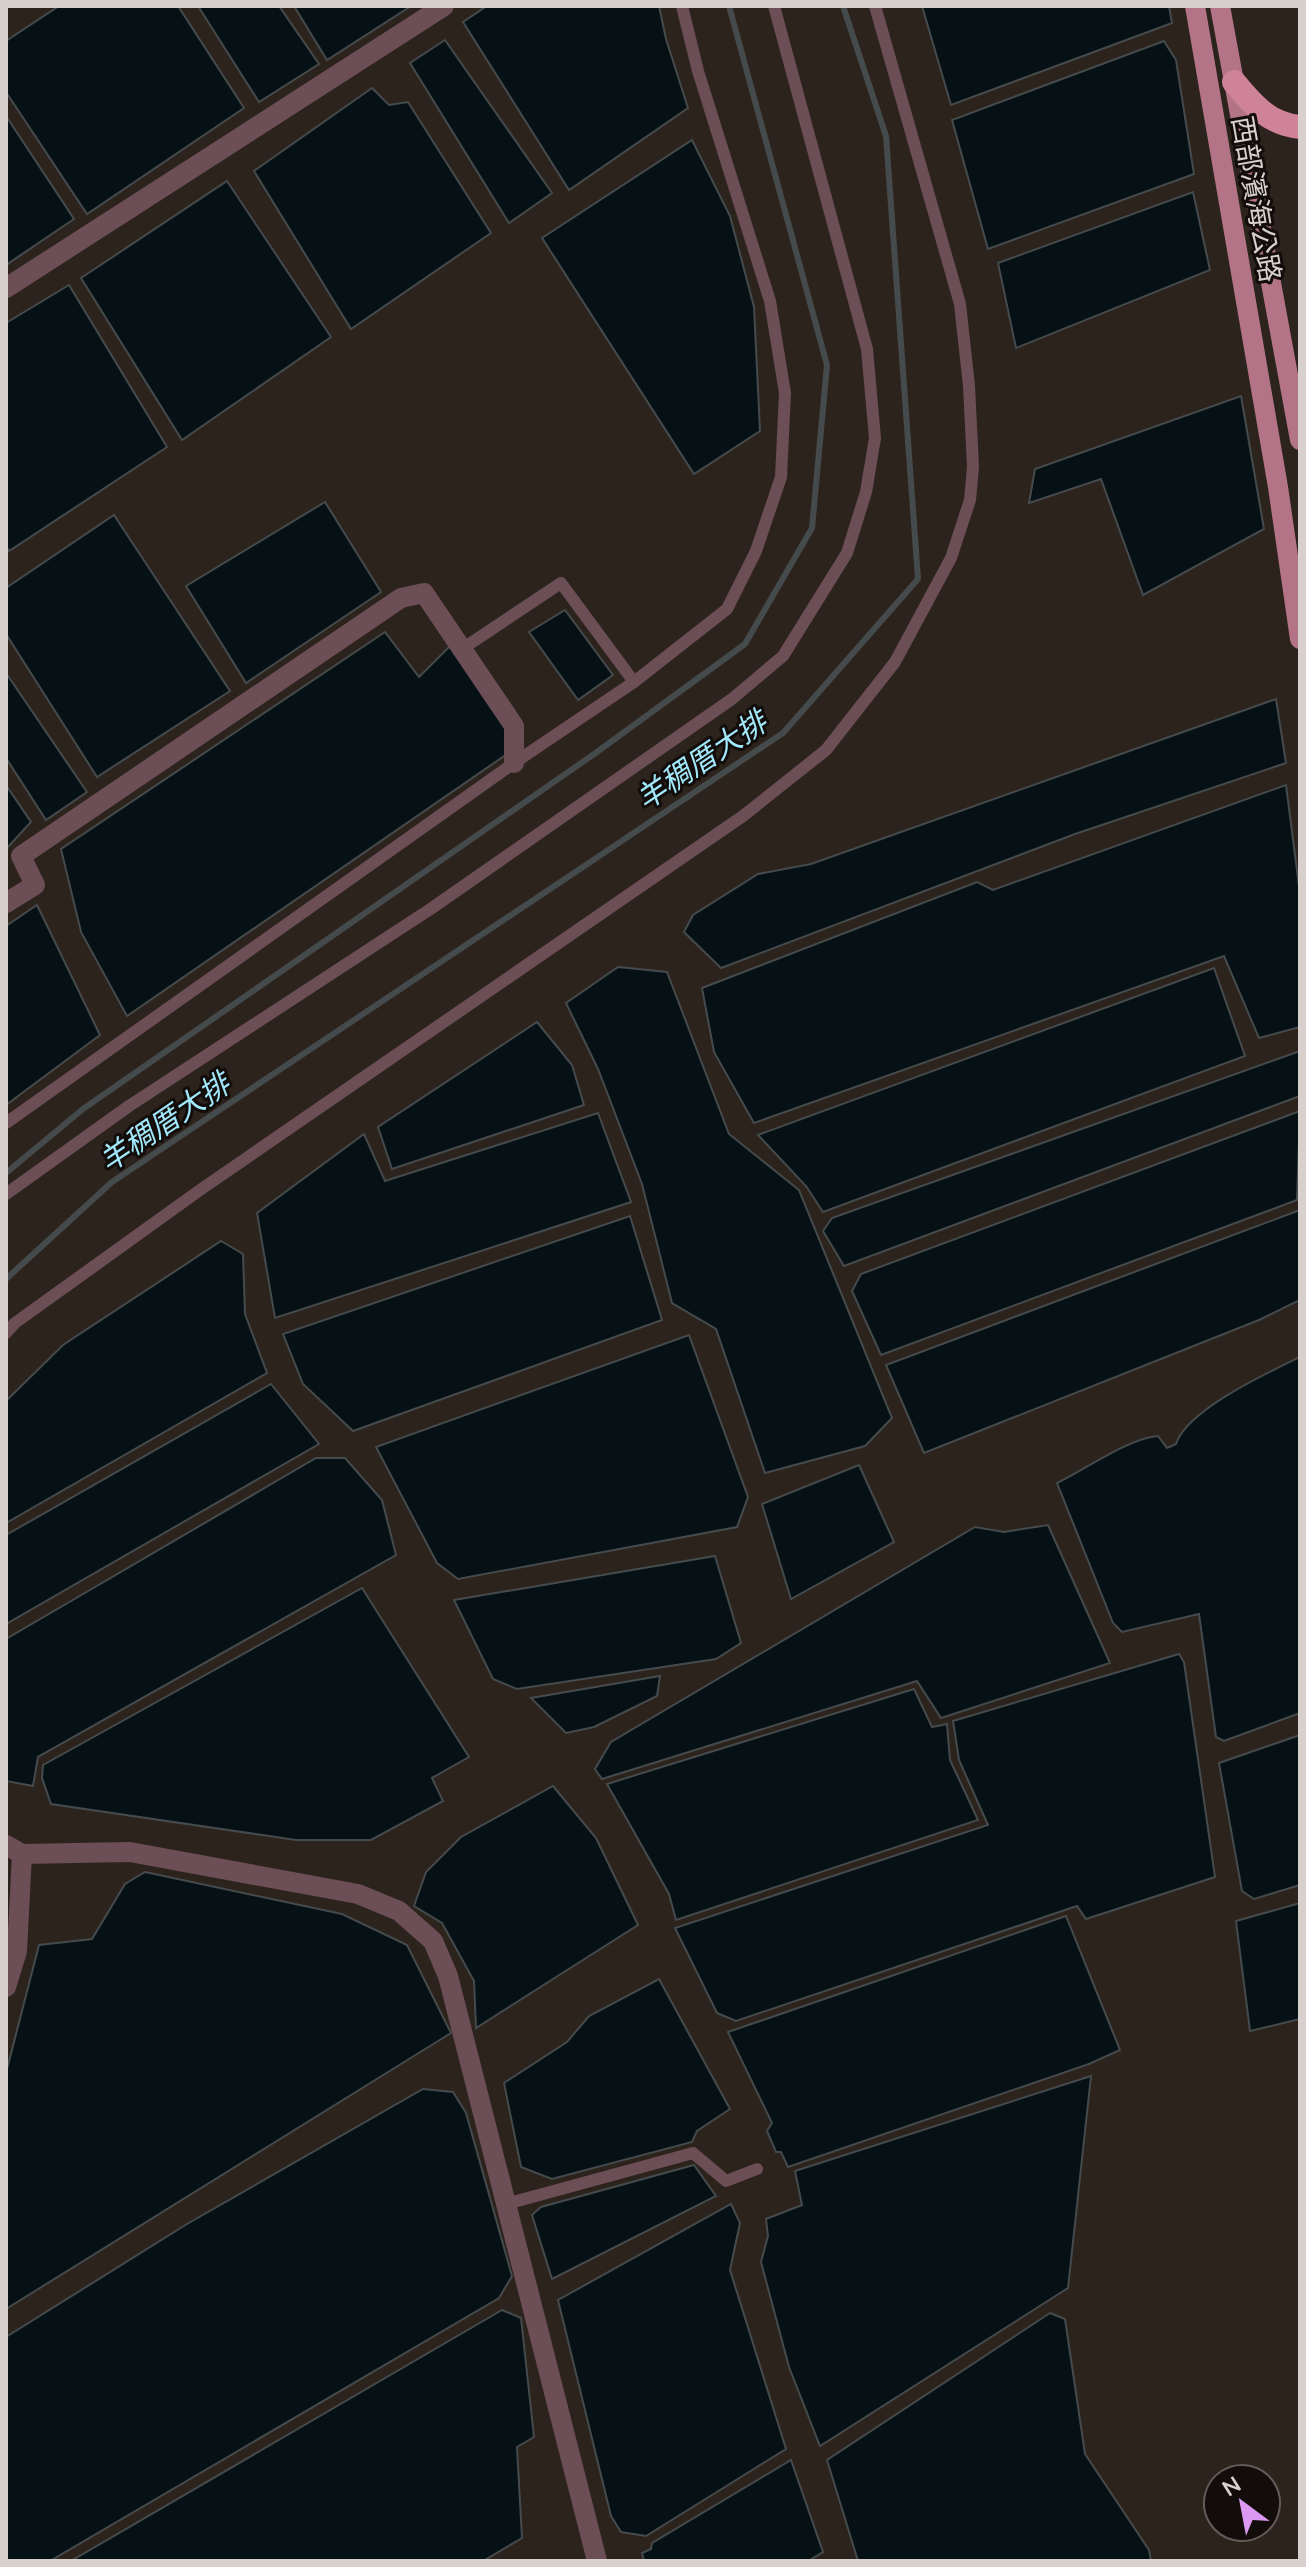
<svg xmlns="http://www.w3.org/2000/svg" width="1306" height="2567" font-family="Mulish,'Noto Sans TC',sans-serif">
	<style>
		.water { fill: #061115; stroke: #454a4c; stroke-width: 2 }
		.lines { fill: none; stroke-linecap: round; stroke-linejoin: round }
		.stream { stroke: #454a4c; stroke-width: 6 }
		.lane { stroke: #6c4e56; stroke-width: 12 }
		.street { stroke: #6c4e56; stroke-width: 20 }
		.primary { stroke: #b27486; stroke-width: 20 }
		.highway { stroke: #ce8399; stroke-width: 24 }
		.labels { text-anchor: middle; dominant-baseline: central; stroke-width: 6; stroke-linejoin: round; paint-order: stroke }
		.street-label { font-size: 28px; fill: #d7d0cc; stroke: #120d0b }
		.water-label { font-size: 30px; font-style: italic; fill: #a1e8fb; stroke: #120d0b }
	</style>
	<rect width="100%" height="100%" fill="#2d231d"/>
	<g class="water">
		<path d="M 59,6 L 178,6 L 244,108 L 87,214 L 6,92 L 6,41 Z"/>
		<path d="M 198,6 L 279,6 L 319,64 L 259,102 Z"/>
		<path d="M 294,6 L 411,6 L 327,60 Z"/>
		<path d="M 487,6 L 659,6 L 666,39 L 688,108 L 569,190 L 463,22 Z"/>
		<path d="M 922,6 L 1169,6 L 1172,23 L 951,105 Z"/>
		<path d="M 445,40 L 552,193 L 509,223 L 410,63 Z"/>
		<path d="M 1164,41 L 1176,60 L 1194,174 L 988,249 L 952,120 Z"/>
		<path d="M 372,88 L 389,105 L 408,102 L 491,233 L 351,329 L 254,171 Z"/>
		<path d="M 6,116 L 74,219 L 6,265 Z"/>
		<path d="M 692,140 L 730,216 L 754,307 L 760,431 L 694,474 L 542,238 Z"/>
		<path d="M 227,181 L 331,337 L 182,440 L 81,278 Z"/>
		<path d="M 1193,192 L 1210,270 L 1016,348 L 998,263 Z"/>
		<path d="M 69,285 L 167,447 L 9,551 L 6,546 L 6,323 Z"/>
		<path d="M 1241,396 L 1264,529 L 1143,595 L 1101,479 L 1029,503 L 1035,469 Z"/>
		<path d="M 325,502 L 381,592 L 246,683 L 186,586 Z"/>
		<path d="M 114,515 L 230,691 L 97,777 L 6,634 L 6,588 Z"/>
		<path d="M 565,610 L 613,675 L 578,700 L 529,632 Z"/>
		<path d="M 385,632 L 419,677 L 451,645 L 509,727 L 507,754 L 127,1016 L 81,932 L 61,849 Z"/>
		<path d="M 6,673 L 87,792 L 46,820 L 6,758 Z"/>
		<path d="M 1276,699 L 1286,763 L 1075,834 L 721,968 L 684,932 L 693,915 L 758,874 L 811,864 Z"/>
		<path d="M 6,785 L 31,822 L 7,848 L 6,846 Z"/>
		<path d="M 1286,785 L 1300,894 L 1300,1027 L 1259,1038 L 1224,956 L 754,1123 L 714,1052 L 702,988 L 977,882 L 993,890 Z"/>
		<path d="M 37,905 L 100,1035 L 6,1105 L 6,926 Z"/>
		<path d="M 618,967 L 667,972 L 729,1134 L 799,1190 L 892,1418 L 865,1446 L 765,1473 L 716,1329 L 672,1303 L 642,1184 L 598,1069 L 566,1003 Z"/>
		<path d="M 1214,968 L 1245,1056 L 823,1212 L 806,1186 L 758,1135 Z"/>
		<path d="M 537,1022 L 572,1065 L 584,1105 L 392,1169 L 378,1127 Z"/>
		<path d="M 1300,1051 L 1300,1096 L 844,1266 L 823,1231 L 832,1218 Z"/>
		<path d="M 1300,1111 L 1297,1200 L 881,1355 L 852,1291 L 861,1274 Z"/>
		<path d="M 598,1113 L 631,1202 L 275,1318 L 257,1213 L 364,1134 L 385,1181 Z"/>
		<path d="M 1300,1210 L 1300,1300 L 1259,1320 L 924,1453 L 886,1365 Z"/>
		<path d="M 630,1216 L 662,1320 L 353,1431 L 303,1384 L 283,1334 Z"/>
		<path d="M 221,1241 L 243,1254 L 245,1314 L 267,1373 L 6,1523 L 6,1401 L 63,1345 Z"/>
		<path d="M 689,1335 L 748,1497 L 737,1527 L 458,1579 L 437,1563 L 376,1447 Z"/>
		<path d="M 1300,1357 L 1300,1713 L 1224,1741 L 1216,1737 L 1199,1614 L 1122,1632 L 1113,1623 L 1057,1483 C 1086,1469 1129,1438 1158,1436 L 1167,1448 L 1176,1444 C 1187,1410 1267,1373 1300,1357 Z"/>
		<path d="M 271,1384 L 319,1444 L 6,1624 L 6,1535 Z"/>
		<path d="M 316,1458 L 345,1458 L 382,1500 L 396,1555 L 38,1757 L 33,1786 L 6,1781 L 6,1639 Z"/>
		<path d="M 859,1465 L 894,1542 L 791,1599 L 762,1504 Z"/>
		<path d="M 1048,1525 L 1110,1663 L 941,1718 L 917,1681 L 602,1779 L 595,1769 L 611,1742 L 975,1527 L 1004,1532 Z"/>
		<path d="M 715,1556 L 741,1643 L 716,1659 L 517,1689 L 493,1679 L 454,1600 Z"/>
		<path d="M 362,1588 L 469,1757 L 432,1778 L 443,1801 L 371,1840 L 296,1840 L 51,1804 L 42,1778 L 43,1765 Z"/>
		<path d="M 1179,1654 L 1184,1662 L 1215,1877 L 1086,1919 L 1077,1906 L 736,2021 L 717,2013 L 675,1928 L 988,1825 L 959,1760 L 953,1721 Z"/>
		<path d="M 660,1676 L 657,1696 L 594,1727 L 566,1733 L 531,1698 Z"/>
		<path d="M 914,1689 L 932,1727 L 947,1724 L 950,1760 L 978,1820 L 676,1920 L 669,1894 L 607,1784 Z"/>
		<path d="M 1300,1735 L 1300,1885 L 1254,1899 L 1242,1891 L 1219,1763 Z"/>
		<path d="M 553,1786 L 596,1838 L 638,1925 L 476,2028 L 474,1981 L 442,1923 L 414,1906 L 426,1872 L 461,1837 Z"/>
		<path d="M 145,1872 L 342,1914 L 407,1945 L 451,2033 L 6,2309 L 6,2073 L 39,1945 L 92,1939 L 125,1884 Z"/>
		<path d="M 1300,1903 L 1300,2019 L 1250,2031 L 1236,1921 Z"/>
		<path d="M 1066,1916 L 1120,2050 L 1089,2064 L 788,2167 L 781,2152 L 776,2152 L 767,2131 L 772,2123 L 728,2032 Z"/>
		<path d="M 659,1979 L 730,2109 L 697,2131 L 692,2142 L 552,2179 L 521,2167 L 504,2083 L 567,2042 L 589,2016 Z"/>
		<path d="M 1091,2076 L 1068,2288 L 820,2446 L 789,2367 L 761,2262 L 768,2236 L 766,2219 L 802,2205 L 795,2171 Z"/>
		<path d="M 423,2089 L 453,2092 L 466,2113 L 512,2276 L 499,2298 L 50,2561 L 6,2561 L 6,2337 L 187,2224 Z"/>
		<path d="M 694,2165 L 716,2196 L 552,2279 L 532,2215 L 541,2207 Z"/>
		<path d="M 731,2204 L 740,2223 L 730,2270 L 786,2449 L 646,2536 L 621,2532 L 611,2516 L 558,2300 Z"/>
		<path d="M 502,2310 L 521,2318 L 534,2437 L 517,2447 L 522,2538 L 483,2561 L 71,2561 Z"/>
		<path d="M 1050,2313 L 1065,2319 L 1085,2454 L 1149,2550 L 1151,2561 L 858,2561 L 827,2460 Z"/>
		<path d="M 791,2460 L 823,2552 L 808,2561 L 644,2561 L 642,2553 L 651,2549 L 652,2543 Z"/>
	</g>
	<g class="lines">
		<g class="stream">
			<path d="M 6,1173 L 83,1109 L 597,752 L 745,644 L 812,528 L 827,365 L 729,6"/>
			<path d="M 6,1279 L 112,1182 L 783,733 L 918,579 L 886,136 L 843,6"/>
		</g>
		<g class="lane">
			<path d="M 462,649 L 561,583 L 634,682"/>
			<path d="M 6,1123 L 514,763 L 634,682 L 727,609 L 756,551 L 781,477 L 785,393 L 770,301 L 698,71 L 682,6"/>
			<path d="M 6,1194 L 129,1106 L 432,908 L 732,699 L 783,656 L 847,553 L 866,492 L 875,438 L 867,349 L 774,6"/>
			<path d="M 6,1333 L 15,1323 L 200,1190 L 743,816 L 826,750 L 895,662 L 951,558 L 970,500 L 973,467 L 969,386 L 960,304 L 875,6"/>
			<path d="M 506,2204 L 693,2153 L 726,2181 L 757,2169"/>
		</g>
		<g class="street">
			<path d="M 6,288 L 444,6"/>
			<path d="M 6,903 L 35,885 L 21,856 L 401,598 L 424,593 L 514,726 L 514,763"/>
			<path d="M 6,1845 L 22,1854 L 130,1852 L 358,1894 L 399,1911 L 433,1941 L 448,1976 L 597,2561"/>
			<path d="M 6,1987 L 17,1951 L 22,1854"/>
		</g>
		<g class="primary">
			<path d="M 1195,6 L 1278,487 L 1300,639"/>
			<path d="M 1220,6 L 1300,440"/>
		</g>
		<path class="highway" d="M 1234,82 C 1253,105 1269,124 1300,127"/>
	</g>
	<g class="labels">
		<g class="street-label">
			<text transform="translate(1257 199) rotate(80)">西部濱海公路</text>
		</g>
		<g class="water-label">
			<text transform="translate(701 760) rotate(-34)">羊稠厝大排</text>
			<text transform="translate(164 1122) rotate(-34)">羊稠厝大排</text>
		</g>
	</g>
	<rect width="1306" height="2567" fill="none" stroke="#d7d0cc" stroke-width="16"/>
	<g transform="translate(1242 2503) rotate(328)"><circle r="38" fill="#120d0b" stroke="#615b58" stroke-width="2"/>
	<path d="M0-6L14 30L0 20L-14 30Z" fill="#dc99f4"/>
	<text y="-12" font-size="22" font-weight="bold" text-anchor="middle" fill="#d7d0cc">N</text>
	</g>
</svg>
